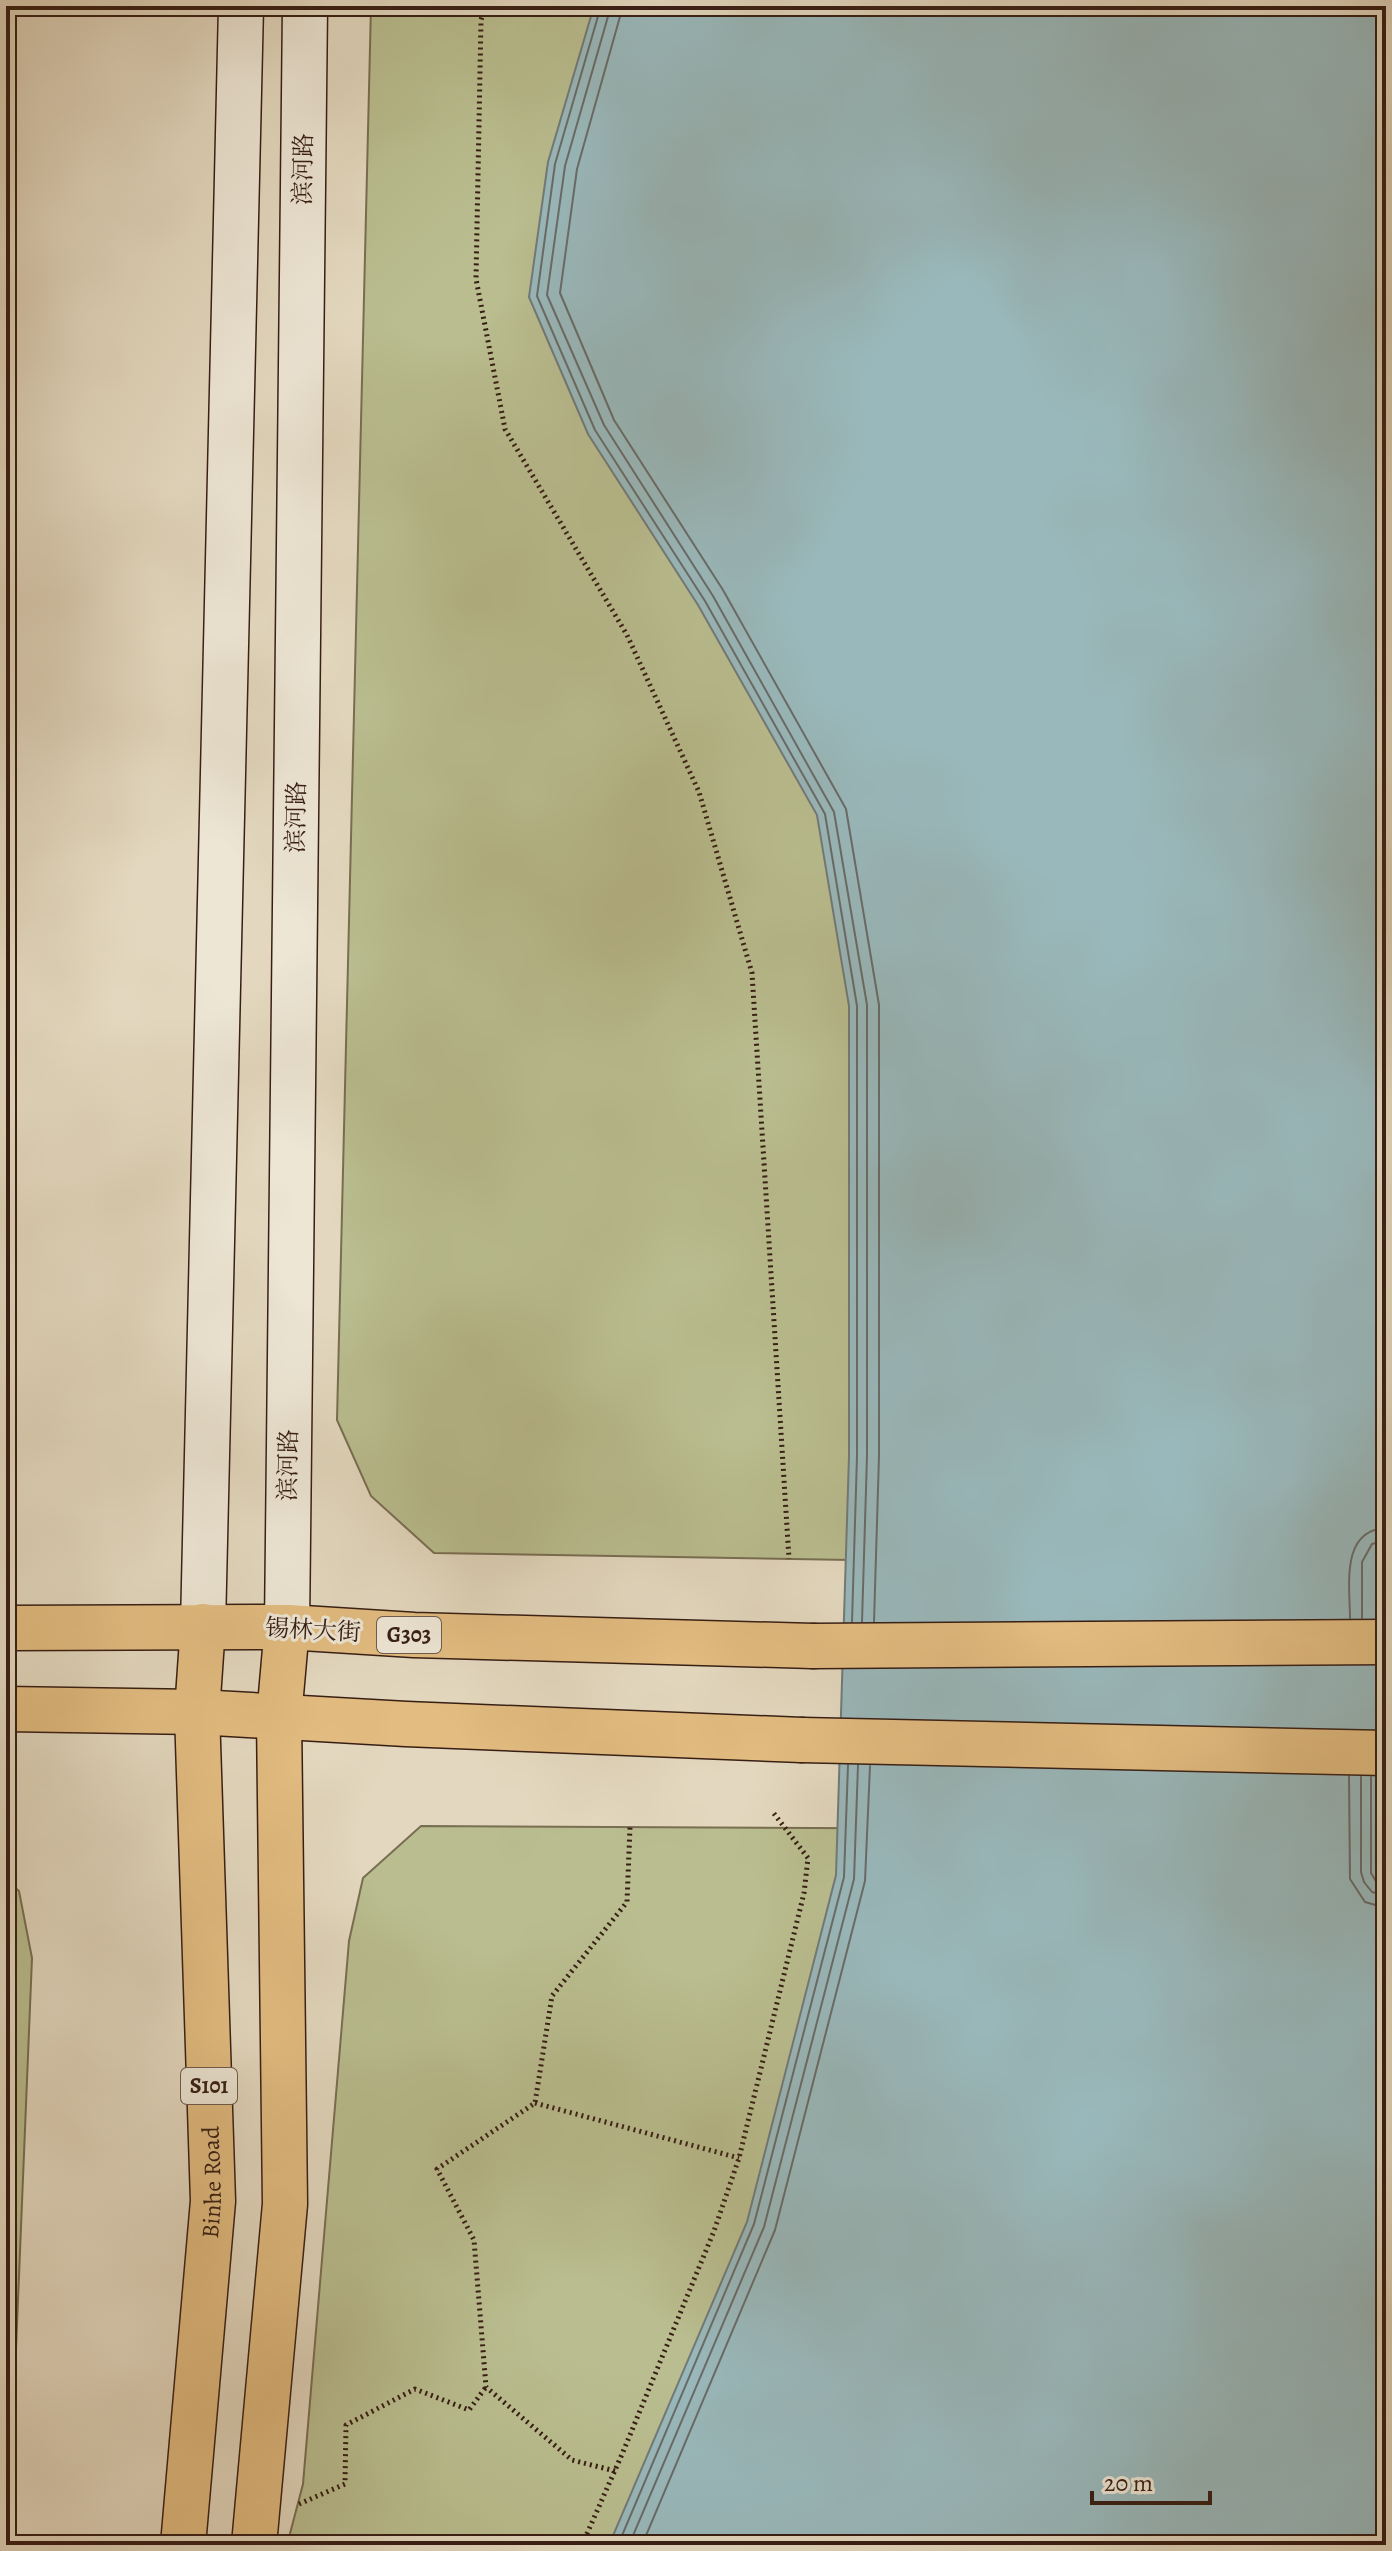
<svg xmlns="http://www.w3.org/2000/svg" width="1392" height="2551" font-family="Alegreya,'Noto Serif SC',serif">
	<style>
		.green { fill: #b9bd8f; stroke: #786e52; stroke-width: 2 }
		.water { fill: #99b8bb; stroke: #727a78; stroke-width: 2 }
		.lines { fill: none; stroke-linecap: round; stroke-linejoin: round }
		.shore { stroke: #686b68; stroke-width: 2 }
		.secondary-casing { stroke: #371e14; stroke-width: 47 }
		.primary-casing { stroke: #371e14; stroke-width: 47 }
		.highway-casing { stroke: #371e14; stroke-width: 47 }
		.path { stroke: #371e14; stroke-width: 5; stroke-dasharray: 2 4; stroke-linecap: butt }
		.secondary { stroke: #ede6d5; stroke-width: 44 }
		.primary { stroke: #e2bc80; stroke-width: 44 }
		.highway { stroke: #e2bc80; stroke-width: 44 }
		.labels { text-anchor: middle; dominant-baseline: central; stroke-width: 6; stroke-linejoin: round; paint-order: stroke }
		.shield { fill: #ede6d5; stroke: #6e5a4e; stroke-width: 2 }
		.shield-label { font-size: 22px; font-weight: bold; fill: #371e14 }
		.street-label { font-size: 24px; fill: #371e14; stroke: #ede6d5 }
	</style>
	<rect width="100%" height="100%" fill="#e3d8bf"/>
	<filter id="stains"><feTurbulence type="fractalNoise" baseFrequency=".0025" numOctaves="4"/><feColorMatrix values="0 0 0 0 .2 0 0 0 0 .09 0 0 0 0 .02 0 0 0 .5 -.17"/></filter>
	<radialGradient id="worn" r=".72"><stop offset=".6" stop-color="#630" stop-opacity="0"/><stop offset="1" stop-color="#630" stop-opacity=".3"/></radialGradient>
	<g class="green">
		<path d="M 371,6 L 1386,6 L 1386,1569 L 434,1553 L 371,1496 L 337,1420 Z"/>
		<path d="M 421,1826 L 1386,1831 L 1386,2545 L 287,2545 L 303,2484 L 349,1941 L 363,1878 Z"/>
		<path d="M 6,1880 L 19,1891 L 32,1958 L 8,2545 Z"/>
	</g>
	<path class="water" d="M 594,6 L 1386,6 L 1386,1549 L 1380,1565 L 1379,1872 L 1386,1883 L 1386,2545 L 609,2545 L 747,2222 L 836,1875 L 849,1456 L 849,1006 L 817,815 L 698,605 L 588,434 L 529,297 L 548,162 Z"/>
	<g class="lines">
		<g class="shore">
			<path d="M 601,6 L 555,164 L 537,296 L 595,430 L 705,601 L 825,814 L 857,1006 L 857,1456 L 852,1622"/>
			<path d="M 611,6 L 565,166 L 547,295 L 604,425 L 713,596 L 834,812 L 867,1005 L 867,1456 L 862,1622"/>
			<path d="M 623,6 L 577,169 L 560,293 L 614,420 L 723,590 L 846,809 L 879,1005 L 879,1456 L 874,1622"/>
			<path d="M 1350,1618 C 1350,1587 1340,1530 1386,1528"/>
			<path d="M 1362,1618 L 1362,1562 L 1372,1544 L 1386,1540"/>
			<path d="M 1349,1776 L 1350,1879 L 1365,1902 L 1386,1908"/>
			<path d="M 1361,1776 L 1361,1872 L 1364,1882 L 1372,1892 L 1386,1896"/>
			<path d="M 1371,1777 L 1371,1873 L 1377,1883 L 1386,1886"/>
			<path d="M 618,2545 L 754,2224 L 844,1877 L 848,1765"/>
			<path d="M 629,2545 L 764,2227 L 854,1879 L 858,1765"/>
			<path d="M 642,2545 L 775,2230 L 865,1881 L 870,1766"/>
		</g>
		<g class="secondary-casing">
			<g id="secondary">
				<path d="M 203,1626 L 241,6"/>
				<path d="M 287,1627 L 305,6"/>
			</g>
		</g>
		<g class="primary-casing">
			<g id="primary">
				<path d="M 813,1646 L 1386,1642"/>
				<path d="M 802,1740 L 1386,1753"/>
				<path id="s1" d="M 183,2545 L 213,2201 L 197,1712 L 203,1626"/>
				<path d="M 254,2545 L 285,2204 L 279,1717 L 287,1627"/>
			</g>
		</g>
		<g class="highway-casing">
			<g id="highway">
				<path d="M 6,1628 L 287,1627 L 414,1635 L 813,1646"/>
				<path d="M 6,1709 L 197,1712 L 406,1724 L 802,1740"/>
			</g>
		</g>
		<g class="path">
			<path d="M 485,6 L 481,20 L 476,279 L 505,429 L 627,635 L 699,792 L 752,973 L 789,1559"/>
			<path d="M 535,2103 L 739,2158"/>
			<path d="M 615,2471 L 572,2460 L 486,2387 L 474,2240 L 437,2169 L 535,2103 L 552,1996 L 627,1902 L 630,1827"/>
			<path d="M 299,2504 L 345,2484 L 346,2425 L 415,2389 L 469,2410 L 486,2387"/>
			<path d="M 582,2545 L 623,2452 L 714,2231 L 739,2158 L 804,1893 L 808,1858 L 772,1811"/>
		</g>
		<use href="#secondary" class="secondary"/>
		<use href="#primary" class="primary"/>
		<use href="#highway" class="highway"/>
	</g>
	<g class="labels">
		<g class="shield">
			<rect x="377" y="1617" width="64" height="36" rx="6"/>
			<rect x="181" y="2068" width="56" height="36" rx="6"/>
		</g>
		<g class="shield-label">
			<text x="409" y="1635">G303</text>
			<text x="209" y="2086">S101</text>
		</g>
		<g class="street-label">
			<text transform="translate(303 169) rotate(-89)">滨河路</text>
			<text transform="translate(296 817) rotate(-89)">滨河路</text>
			<text transform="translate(288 1465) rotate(-89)">滨河路</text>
			<text transform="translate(313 1630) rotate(3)">锡林大街</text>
			<text stroke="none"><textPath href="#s1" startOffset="364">Binhe Road</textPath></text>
		</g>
	</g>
	<rect width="1392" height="2551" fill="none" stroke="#e3d8bf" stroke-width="32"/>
	<rect x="8" y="8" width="1376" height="2535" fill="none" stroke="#371e14" stroke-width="4"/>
	<rect x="16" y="16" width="1360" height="2519" fill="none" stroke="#371e14" stroke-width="2"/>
	<path d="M1092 2491v12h118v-12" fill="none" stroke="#371e14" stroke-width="4"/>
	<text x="1104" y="2491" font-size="24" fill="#371e14" stroke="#ede6d5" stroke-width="6" paint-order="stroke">20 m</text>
	<rect width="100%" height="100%" filter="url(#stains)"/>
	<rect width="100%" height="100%" fill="url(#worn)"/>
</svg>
